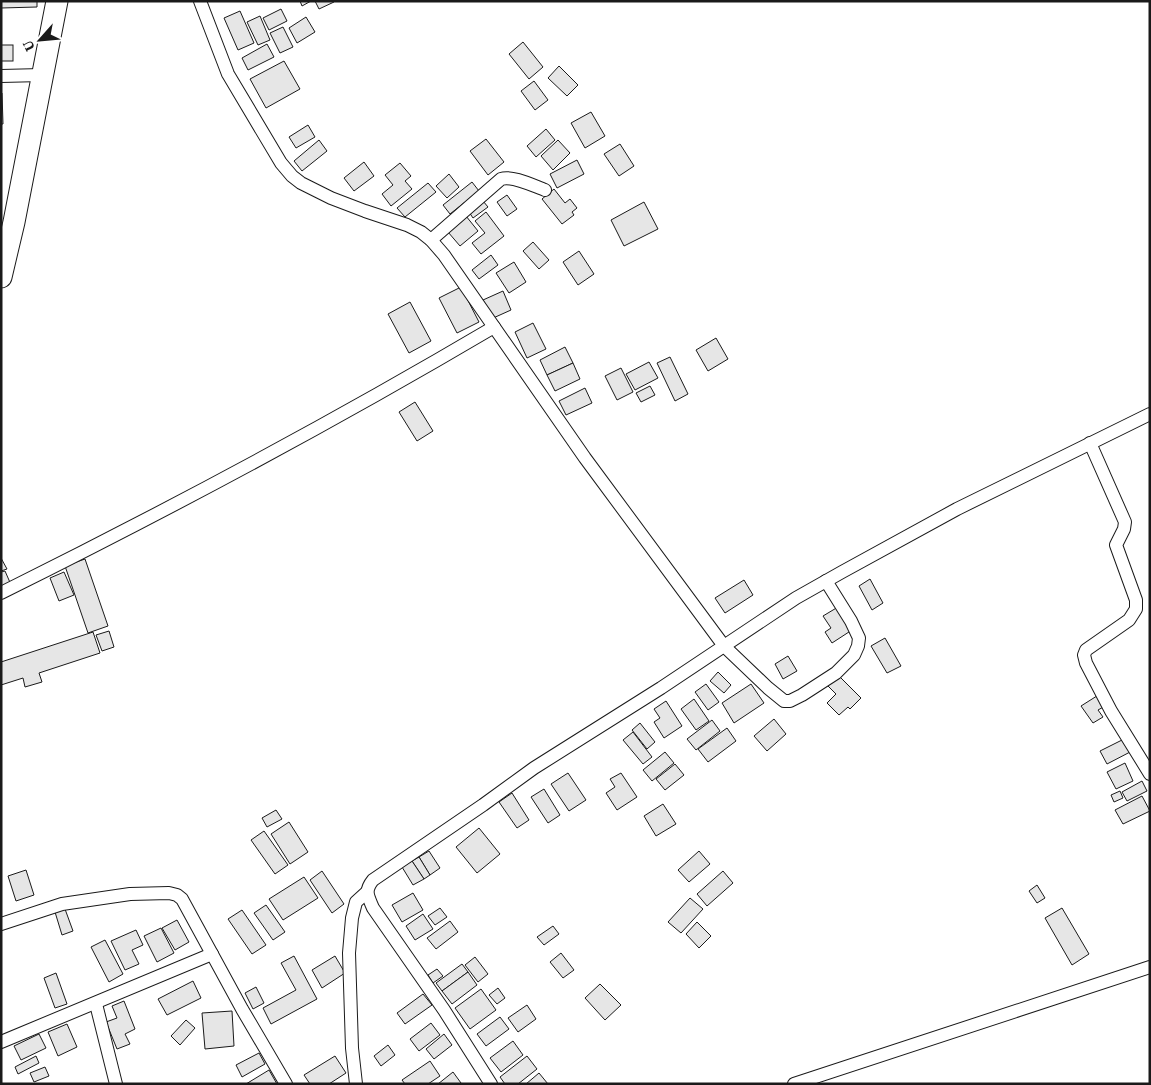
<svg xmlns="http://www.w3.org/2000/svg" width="1151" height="1085" font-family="'Source Serif 4',serif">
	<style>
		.building { fill: #e6e6e6; stroke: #1a1a1a }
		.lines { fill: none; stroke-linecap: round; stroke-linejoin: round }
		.minor-casing { stroke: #1a1a1a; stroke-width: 14 }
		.trunk-casing { stroke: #1a1a1a; stroke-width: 23 }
		.minor { stroke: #fff; stroke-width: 12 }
		.trunk { stroke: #fff; stroke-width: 21 }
	</style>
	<rect width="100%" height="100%" fill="#fff"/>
	<g class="building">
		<path d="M 1,1 L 37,1 L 37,7 L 1,8 Z"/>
		<path d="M 300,1 L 311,1 L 302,6 Z"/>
		<path d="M 315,1 L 333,1 L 334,2 L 319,9 Z"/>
		<path d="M 281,9 L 287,21 L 269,30 L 263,18 Z"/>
		<path d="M 240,11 L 254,43 L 238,50 L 224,18 Z"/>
		<path d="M 260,16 L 270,40 L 258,45 L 247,22 Z"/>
		<path d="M 306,17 L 315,32 L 297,43 L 289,28 Z"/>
		<path d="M 283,27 L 293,47 L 280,53 L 270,33 Z"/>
		<path d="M 523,42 L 543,67 L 529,79 L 509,54 Z"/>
		<path d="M 267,44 L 274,57 L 248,70 L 242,58 Z"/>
		<rect x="1" y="45" width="12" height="16"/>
		<path d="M 284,61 L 300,89 L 266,108 L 250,79 Z"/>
		<path d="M 559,66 L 578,85 L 567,96 L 548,78 Z"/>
		<path d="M 534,81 L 548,100 L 535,110 L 521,91 Z"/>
		<path d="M 1,93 L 2,93 L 3,124 L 1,124 Z"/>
		<path d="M 591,112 L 605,136 L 585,148 L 571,123 Z"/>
		<path d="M 308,125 L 315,137 L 296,148 L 289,137 Z"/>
		<path d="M 546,129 L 555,140 L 536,157 L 527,146 Z"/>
		<path d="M 486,139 L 504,162 L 488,175 L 470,151 Z"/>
		<path d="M 319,140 L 327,151 L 302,171 L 294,161 Z"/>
		<path d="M 558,140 L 570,153 L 553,170 L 541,156 Z"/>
		<path d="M 620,144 L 634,166 L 619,176 L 604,154 Z"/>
		<path d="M 577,160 L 584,174 L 557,188 L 550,174 Z"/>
		<path d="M 364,162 L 374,176 L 354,191 L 344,178 Z"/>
		<path d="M 400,163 L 411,176 L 405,181 L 412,189 L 391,206 L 382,194 L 393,185 L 385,175 Z"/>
		<path d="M 449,174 L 459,187 L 447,198 L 436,186 Z"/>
		<path d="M 472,182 L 479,191 L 450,214 L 443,205 Z"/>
		<path d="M 428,183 L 436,192 L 405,217 L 397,208 Z"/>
		<path d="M 554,189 L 565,203 L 570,199 L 577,208 L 572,212 L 574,215 L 562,224 L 542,199 Z"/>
		<path d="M 507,195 L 517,209 L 507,216 L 497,202 Z"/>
		<path d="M 483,201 L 488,207 L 473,218 L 469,212 Z"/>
		<path d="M 644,202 L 658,229 L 624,246 L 611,220 Z"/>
		<path d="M 486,212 L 504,236 L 481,254 L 472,243 L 485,233 L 475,221 Z"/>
		<path d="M 466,216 L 478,231 L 460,246 L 448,232 Z"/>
		<path d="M 533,242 L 549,260 L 539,269 L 523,251 Z"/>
		<path d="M 579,251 L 594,274 L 578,285 L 563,262 Z"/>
		<path d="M 491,255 L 498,265 L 479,279 L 472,270 Z"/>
		<path d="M 514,262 L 526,282 L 509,293 L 496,273 Z"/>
		<path d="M 461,287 L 479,322 L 457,333 L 439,298 Z"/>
		<path d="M 503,291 L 511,310 L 491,319 L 483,300 Z"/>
		<path d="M 410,302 L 431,341 L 409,353 L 388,314 Z"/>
		<path d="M 533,323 L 546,349 L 527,358 L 515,332 Z"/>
		<path d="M 716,338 L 728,359 L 708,371 L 696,350 Z"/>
		<path d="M 565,347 L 573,363 L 547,375 L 540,360 Z"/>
		<path d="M 670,357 L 688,394 L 675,401 L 657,363 Z"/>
		<path d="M 649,362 L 658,378 L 635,390 L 626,374 Z"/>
		<path d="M 573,363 L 580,379 L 555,391 L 547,375 Z"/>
		<path d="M 621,368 L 633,392 L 617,400 L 605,376 Z"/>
		<path d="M 650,386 L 655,395 L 641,402 L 636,393 Z"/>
		<path d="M 585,388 L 592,403 L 566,415 L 559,401 Z"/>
		<path d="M 415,402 L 433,431 L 417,441 L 399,412 Z"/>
		<path d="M 1,558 L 7,569 L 1,571 Z"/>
		<path d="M 85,559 L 108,626 L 88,633 L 65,566 Z"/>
		<path d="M 5,571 L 12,587 L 1,592 L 1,572 Z"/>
		<path d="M 64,572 L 74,595 L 59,601 L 50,578 Z"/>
		<path d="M 870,579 L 883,603 L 872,610 L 859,586 Z"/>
		<path d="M 744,580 L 753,595 L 725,613 L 715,598 Z"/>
		<path d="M 838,607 L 852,630 L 832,643 L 825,632 L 831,628 L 823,616 Z"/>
		<path d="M 109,631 L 114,647 L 102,651 L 96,635 Z"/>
		<path d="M 93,632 L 100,653 L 39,673 L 42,682 L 25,687 L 23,678 L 1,685 L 1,662 Z"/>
		<path d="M 885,638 L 901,666 L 887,673 L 871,646 Z"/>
		<path d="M 788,656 L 797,671 L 783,679 L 775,664 Z"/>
		<path d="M 718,672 L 731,685 L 724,693 L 710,681 Z"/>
		<path d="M 838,675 L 861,698 L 850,709 L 848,707 L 839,715 L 827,703 L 836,694 L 828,686 Z"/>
		<path d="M 706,684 L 719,702 L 708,710 L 695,692 Z"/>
		<path d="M 751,684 L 764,703 L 734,723 L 722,703 Z"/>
		<path d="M 1100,694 L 1107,705 L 1098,710 L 1103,717 L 1093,723 L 1081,706 Z"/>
		<path d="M 694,699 L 709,721 L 696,730 L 681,709 Z"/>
		<path d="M 666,701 L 682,726 L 664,738 L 654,722 L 660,718 L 654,709 Z"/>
		<path d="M 774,719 L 786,734 L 767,751 L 754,736 Z"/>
		<path d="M 712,720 L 720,731 L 696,750 L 687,739 Z"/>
		<path d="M 640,723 L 655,742 L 647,749 L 632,730 Z"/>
		<path d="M 727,728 L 736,741 L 708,762 L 698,749 Z"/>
		<path d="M 633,732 L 652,757 L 643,764 L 623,740 Z"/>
		<path d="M 1126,738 L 1132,751 L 1107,764 L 1100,751 Z"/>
		<path d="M 665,752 L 674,763 L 652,781 L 643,770 Z"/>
		<path d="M 1125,763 L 1133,781 L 1116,789 L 1107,772 Z"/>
		<path d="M 675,764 L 684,775 L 665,790 L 656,779 Z"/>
		<path d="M 568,773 L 586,800 L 569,811 L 551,784 Z"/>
		<path d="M 621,773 L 637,797 L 617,810 L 606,793 L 615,787 L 610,779 Z"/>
		<path d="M 1142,781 L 1147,791 L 1127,801 L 1122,792 Z"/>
		<path d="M 544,789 L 560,815 L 548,823 L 531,797 Z"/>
		<path d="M 1120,791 L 1123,798 L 1114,802 L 1111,795 Z"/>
		<path d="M 512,793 L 529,820 L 517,828 L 499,802 Z"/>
		<path d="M 1142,796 L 1150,811 L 1123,824 L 1115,810 Z"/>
		<path d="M 663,804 L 676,824 L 656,836 L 644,816 Z"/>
		<path d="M 276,810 L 282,819 L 267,827 L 262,818 Z"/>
		<path d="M 289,822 L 308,852 L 290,864 L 271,834 Z"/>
		<path d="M 479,828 L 500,854 L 477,873 L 456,847 Z"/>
		<path d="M 264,831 L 288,865 L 275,874 L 251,840 Z"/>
		<path d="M 429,851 L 440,868 L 430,875 L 419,857 Z"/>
		<path d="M 699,851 L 710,864 L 689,882 L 678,870 Z"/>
		<path d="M 419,857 L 430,875 L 424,879 L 412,861 Z"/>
		<path d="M 412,861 L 424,879 L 413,885 L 402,867 Z"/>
		<path d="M 26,870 L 34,895 L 16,901 L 8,876 Z"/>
		<path d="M 322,871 L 344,904 L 332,913 L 310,880 Z"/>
		<path d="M 723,871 L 733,883 L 707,906 L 697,894 Z"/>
		<path d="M 304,877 L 318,898 L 283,920 L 269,899 Z"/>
		<path d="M 1037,885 L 1045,898 L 1037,903 L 1029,891 Z"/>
		<path d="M 413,893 L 423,910 L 402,922 L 392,905 Z"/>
		<path d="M 690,898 L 703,909 L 681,933 L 668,922 Z"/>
		<path d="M 266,905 L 285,932 L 273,940 L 254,913 Z"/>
		<path d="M 440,908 L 447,917 L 435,925 L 428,916 Z"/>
		<path d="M 1062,908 L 1089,954 L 1072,965 L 1045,918 Z"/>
		<path d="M 65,909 L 73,931 L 62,935 L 55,912 Z"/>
		<path d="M 242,910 L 266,945 L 252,954 L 228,919 Z"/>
		<path d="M 423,914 L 433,929 L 415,940 L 406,926 Z"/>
		<path d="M 177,920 L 189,942 L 175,950 L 162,928 Z"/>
		<path d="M 450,921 L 458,932 L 436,949 L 427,938 Z"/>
		<path d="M 697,922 L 711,936 L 699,948 L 686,934 Z"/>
		<path d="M 553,926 L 559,934 L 544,945 L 537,937 Z"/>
		<path d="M 161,928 L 174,953 L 157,962 L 144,936 Z"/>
		<path d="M 136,930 L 143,945 L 132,950 L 139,964 L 125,970 L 111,941 Z"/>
		<path d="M 105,940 L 123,974 L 109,982 L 91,947 Z"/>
		<path d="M 561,953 L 574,970 L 563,978 L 550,962 Z"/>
		<path d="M 294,956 L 317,999 L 271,1024 L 263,1008 L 296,990 L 281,963 Z"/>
		<path d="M 335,956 L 345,973 L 322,988 L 312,970 Z"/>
		<path d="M 475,957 L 488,974 L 478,982 L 465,965 Z"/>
		<path d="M 462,964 L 468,972 L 442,991 L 436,983 Z"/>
		<path d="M 437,969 L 443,976 L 433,983 L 428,975 Z"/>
		<path d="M 468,972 L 477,985 L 452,1004 L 442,991 Z"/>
		<path d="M 56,973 L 67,1004 L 55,1008 L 44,978 Z"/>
		<path d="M 193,981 L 201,998 L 167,1015 L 158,999 Z"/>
		<path d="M 600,984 L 621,1005 L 605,1020 L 585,998 Z"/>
		<path d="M 256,987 L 264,1003 L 253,1009 L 245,993 Z"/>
		<path d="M 498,988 L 505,998 L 497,1004 L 489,995 Z"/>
		<path d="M 481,989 L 496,1010 L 470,1029 L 455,1008 Z"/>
		<path d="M 423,994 L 432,1005 L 405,1024 L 397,1013 Z"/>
		<path d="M 124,1001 L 135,1029 L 125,1034 L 130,1044 L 117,1049 L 106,1022 L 117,1018 L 112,1006 Z"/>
		<path d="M 527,1005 L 536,1019 L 518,1032 L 508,1018 Z"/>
		<path d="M 232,1011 L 234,1046 L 205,1049 L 202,1013 Z"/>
		<path d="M 500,1017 L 509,1029 L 486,1046 L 477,1034 Z"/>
		<path d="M 186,1020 L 195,1028 L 180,1045 L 171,1036 Z"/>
		<path d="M 431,1023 L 440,1035 L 419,1051 L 410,1039 Z"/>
		<path d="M 67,1024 L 77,1047 L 58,1056 L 48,1032 Z"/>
		<path d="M 39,1034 L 46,1048 L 21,1060 L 14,1046 Z"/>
		<path d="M 444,1034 L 452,1045 L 434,1059 L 426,1049 Z"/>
		<path d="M 513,1041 L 523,1055 L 501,1072 L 490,1058 Z"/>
		<path d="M 388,1045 L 395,1055 L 381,1066 L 374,1056 Z"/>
		<path d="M 259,1053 L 265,1064 L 242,1077 L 236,1065 Z"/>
		<path d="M 36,1056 L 39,1063 L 18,1074 L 15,1067 Z"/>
		<path d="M 335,1056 L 346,1073 L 329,1084 L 310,1084 L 304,1075 Z"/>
		<path d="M 527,1056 L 537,1069 L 518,1084 L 505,1084 L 500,1077 Z"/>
		<path d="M 430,1061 L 440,1076 L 428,1084 L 405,1084 L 402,1080 Z"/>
		<path d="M 45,1067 L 49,1076 L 34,1082 L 30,1073 Z"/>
		<path d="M 269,1070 L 277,1084 L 246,1084 Z"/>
		<path d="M 453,1072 L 461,1083 L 459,1084 L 438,1084 Z"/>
		<path d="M 539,1073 L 548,1084 L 526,1084 Z"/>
	</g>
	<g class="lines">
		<g class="minor-casing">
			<g id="minor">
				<path d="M 200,1 L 228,74 L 281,163 L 292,176 L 301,183 L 331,198 L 365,211 L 407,225 L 421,232 L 431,240 L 444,255 L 585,458 L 724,646 L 768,688 L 784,701 L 790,701 L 802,695 L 836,673 L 854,655 L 858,646 L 859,638 L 851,621 L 826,581"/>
				<path d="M 1,76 L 42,75"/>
				<path d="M 431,240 L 501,179 C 512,175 534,186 545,190"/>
				<path d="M 1090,443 L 1125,522 L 1124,529 L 1116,545 L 1136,600 L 1136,609 L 1129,620 L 1086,650 L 1084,655 L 1086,663 L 1111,711 L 1150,774"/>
				<path d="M 1,593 C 168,510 333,422 494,327"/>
				<path d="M 1,924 L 62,904 L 130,894 L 169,893 L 177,895 L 182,899 L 242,1009 L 286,1084"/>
				<path d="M 96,1004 L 116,1084"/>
				<path d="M 1,1042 L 212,954"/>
				<path d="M 356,1084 L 352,1048 L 349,953 L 352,918 L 356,902 L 367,892"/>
				<path d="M 491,1084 L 444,1010 L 373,908 C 368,896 364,891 373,880 L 483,805 L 534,768 L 661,688 L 796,598 L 842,572 L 957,509 L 1150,414"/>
				<path d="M 794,1084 L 1150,967"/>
			</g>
		</g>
		<g class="trunk-casing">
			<path id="trunk" d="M 1,277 L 14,222 L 57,1"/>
		</g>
		<use href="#minor" class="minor"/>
		<use href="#trunk" class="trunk"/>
	</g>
	<rect width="1151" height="1085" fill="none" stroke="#1a1a1a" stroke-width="5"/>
	<g transform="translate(40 40) rotate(243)" stroke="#ffffff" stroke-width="4" paint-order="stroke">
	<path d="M0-4L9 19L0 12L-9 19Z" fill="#1a1a1a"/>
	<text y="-8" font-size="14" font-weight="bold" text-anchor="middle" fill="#1a1a1a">U</text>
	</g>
</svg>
